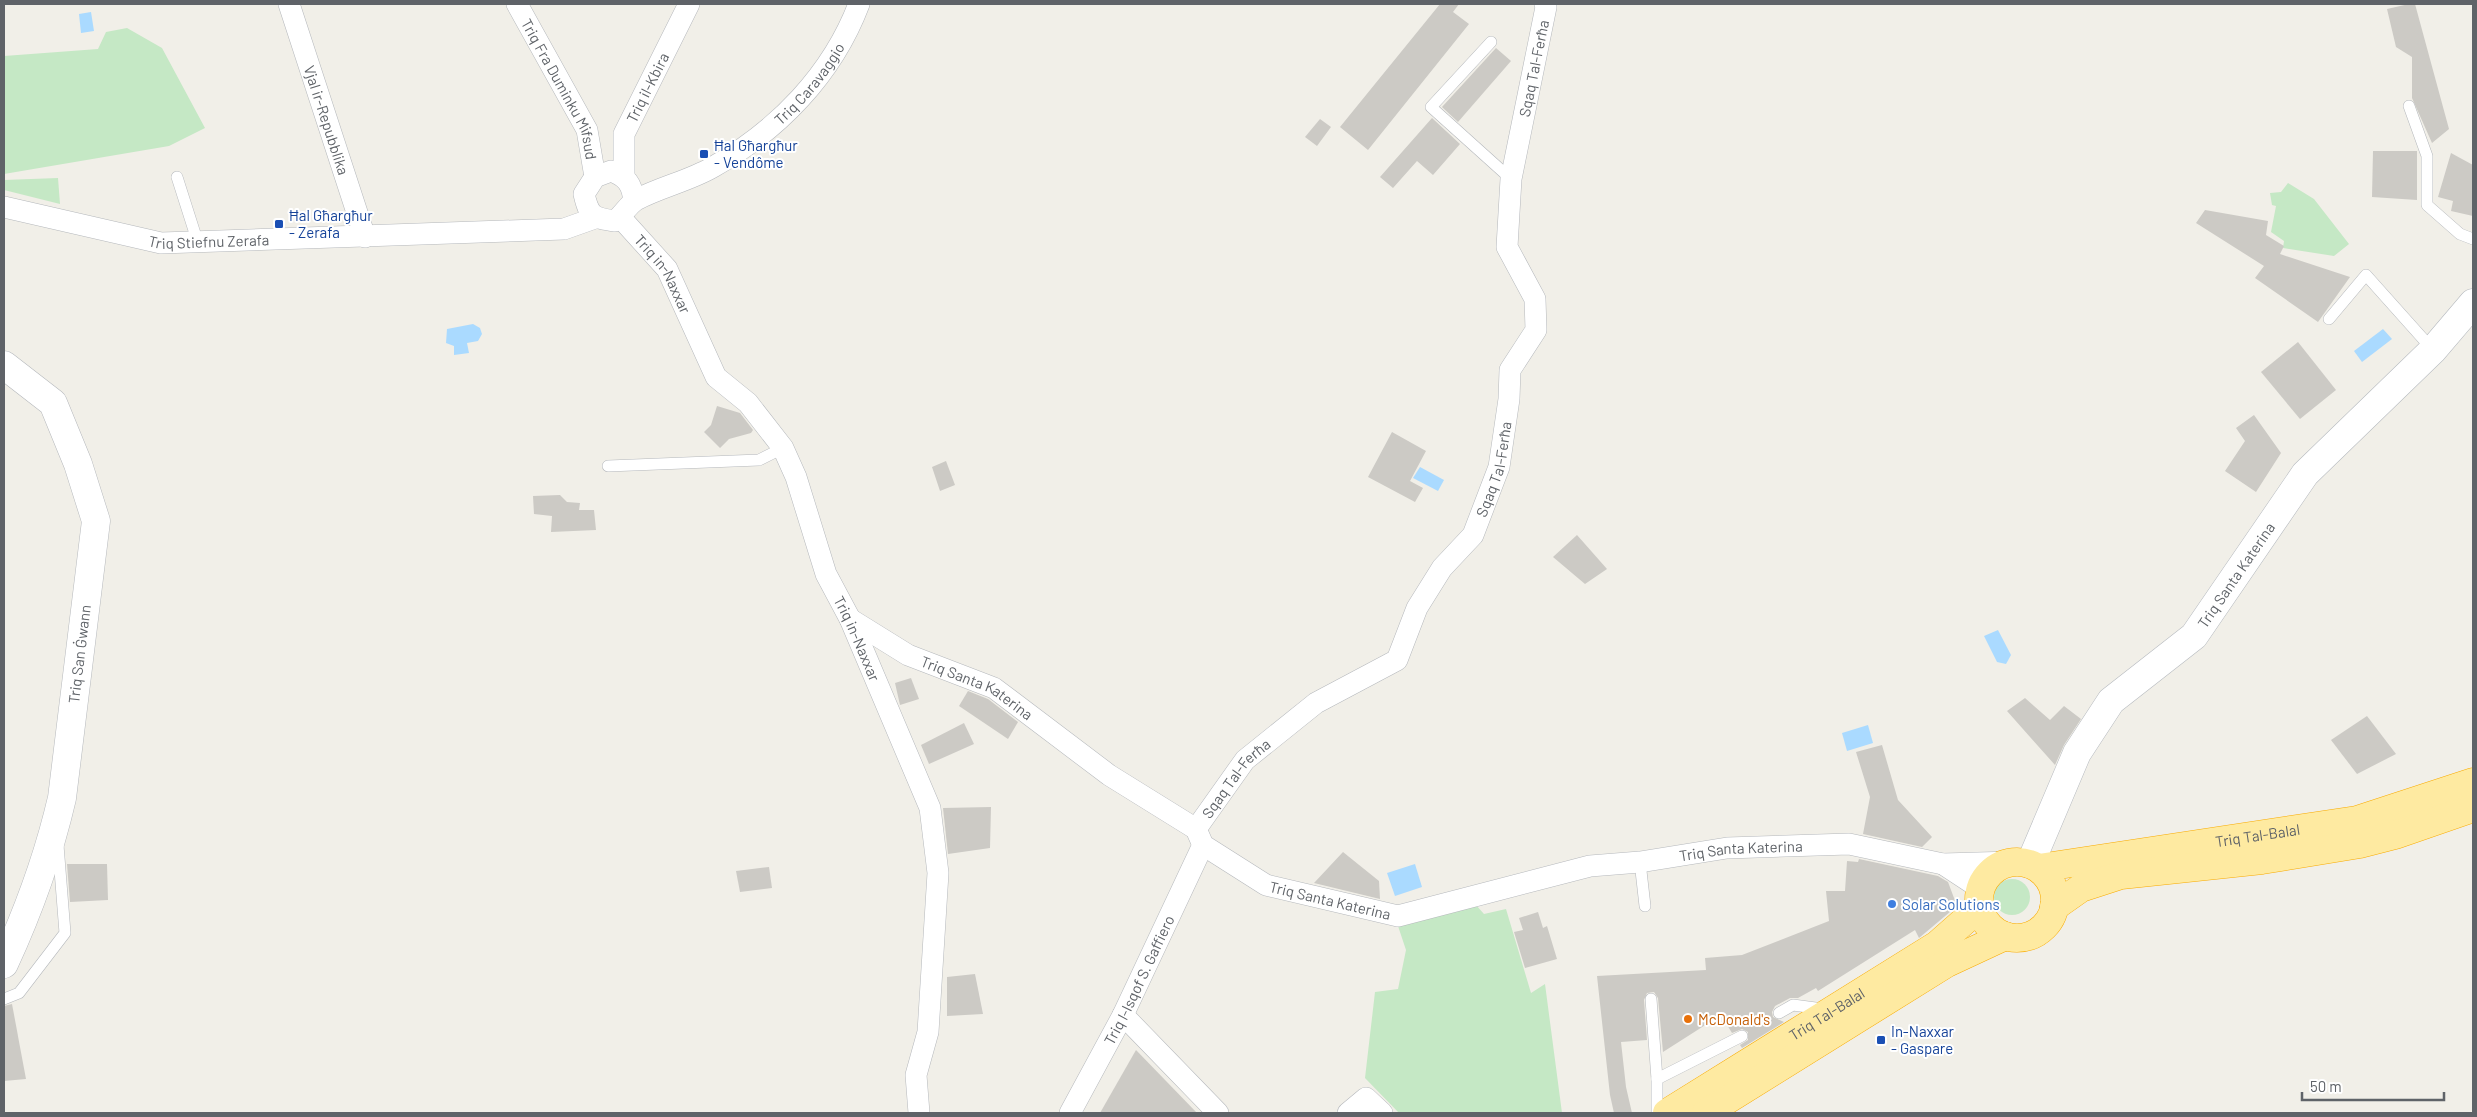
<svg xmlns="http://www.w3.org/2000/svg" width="2477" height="1117" font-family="Barlow,sans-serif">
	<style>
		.green { fill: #c5e8c5 }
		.water { fill: #aadaff }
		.building { fill: #cccac5 }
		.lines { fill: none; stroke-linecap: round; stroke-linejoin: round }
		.service-casing { stroke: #b5b8bc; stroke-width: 12 }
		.minor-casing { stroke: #b5b8bc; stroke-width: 22 }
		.tertiary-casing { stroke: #b5b8bc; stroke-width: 29 }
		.secondary-casing { stroke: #b6babf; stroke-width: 29 }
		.trunk-casing { stroke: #f9ab00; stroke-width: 29 }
		.service { stroke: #fff; stroke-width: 11 }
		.minor { stroke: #fff; stroke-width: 21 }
		.tertiary { stroke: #fff; stroke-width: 28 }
		.secondary { stroke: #fff; stroke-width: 28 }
		.trunk { stroke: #feeaa1; stroke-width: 28 }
		.transit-dot { fill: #1a4fb4; stroke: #fff; stroke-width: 2 }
		.shop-dot { fill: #3f7fe0; stroke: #fff; stroke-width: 2 }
		.food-dot { fill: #e8710a; stroke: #fff; stroke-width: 2 }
		.labels { text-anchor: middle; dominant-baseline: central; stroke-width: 4; stroke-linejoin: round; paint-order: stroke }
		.street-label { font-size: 15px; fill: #5f6368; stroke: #fff }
		.transit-label { font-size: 15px; fill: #164399; stroke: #fff; text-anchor: start }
		.shop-label { font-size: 15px; fill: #366cbe; stroke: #fff; text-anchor: start }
		.food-label { font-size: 15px; fill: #c56008; stroke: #fff; text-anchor: start }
	</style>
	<rect width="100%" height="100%" fill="#f1efe8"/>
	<g class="green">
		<path d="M 127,28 L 162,48 L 205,128 L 169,146 L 4,174 L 4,56 L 98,49 L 106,32 Z"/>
		<path d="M 58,178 L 60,204 L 4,190 L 4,180 Z"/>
		<path d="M 2288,183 L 2314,199 L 2349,244 L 2334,256 L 2283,248 L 2284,241 L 2271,232 L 2276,206 L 2272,205 L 2270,193 L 2281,192 Z"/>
		<circle cx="2012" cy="897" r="18"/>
		<path d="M 1476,905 L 1484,914 L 1506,909 L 1531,993 L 1545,984 L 1562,1113 L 1399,1113 L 1365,1078 L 1375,992 L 1398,989 L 1406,950 L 1398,926 Z"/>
	</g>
	<g class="water">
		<path d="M 91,12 L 94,31 L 81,33 L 79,14 Z"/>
		<path d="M 473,324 L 480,328 L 482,334 L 478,341 L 467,343 L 469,353 L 454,355 L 454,346 L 446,343 L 447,329 Z"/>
		<path d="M 2383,329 L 2392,339 L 2362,362 L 2354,351 Z"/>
		<path d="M 1420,467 L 1444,480 L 1438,491 L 1413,478 Z"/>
		<path d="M 1998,630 L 2011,655 L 2006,664 L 1997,662 L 1984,636 Z"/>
		<path d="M 1868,725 L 1873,743 L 1847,751 L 1842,733 Z"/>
		<path d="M 1415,864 L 1422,887 L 1395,896 L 1387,873 Z"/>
	</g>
	<g class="building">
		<path d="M 1440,4 L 1459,4 L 1453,12 L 1469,24 L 1368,150 L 1340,127 Z"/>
		<path d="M 2409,4 L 2415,4 L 2449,129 L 2432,143 L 2412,98 L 2412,57 L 2396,47 L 2387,9 Z"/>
		<path d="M 1496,48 L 1511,61 L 1458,122 L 1442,107 Z"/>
		<path d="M 1432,118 L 1460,144 L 1433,175 L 1417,161 L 1393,188 L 1380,177 Z"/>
		<path d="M 1320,119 L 1331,127 L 1317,146 L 1305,137 Z"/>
		<path d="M 2373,151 L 2417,151 L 2417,200 L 2372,197 Z"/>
		<path d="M 2451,153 L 2473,165 L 2473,216 L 2451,211 L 2453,201 L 2438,197 Z"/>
		<path d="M 2205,210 L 2268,221 L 2266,235 L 2284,246 L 2280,254 L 2350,277 L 2318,322 L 2255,278 L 2264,266 L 2196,223 Z"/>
		<path d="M 2298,342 L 2336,390 L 2300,419 L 2261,372 Z"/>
		<path d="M 717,406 L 740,413 L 753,430 L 751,433 L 729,439 L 720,448 L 704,432 L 711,425 Z"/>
		<path d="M 2254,415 L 2281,453 L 2256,492 L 2225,471 L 2245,441 L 2236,428 Z"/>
		<path d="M 1392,432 L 1426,451 L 1410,481 L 1423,488 L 1415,502 L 1368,477 Z"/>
		<path d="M 946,461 L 955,485 L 940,491 L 932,467 Z"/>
		<path d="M 560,495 L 567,502 L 580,503 L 579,510 L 594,510 L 596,530 L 551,532 L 552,516 L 534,514 L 533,496 Z"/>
		<path d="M 1577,535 L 1607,569 L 1585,584 L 1553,557 Z"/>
		<path d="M 911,678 L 919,699 L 900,705 L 895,683 Z"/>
		<path d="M 968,691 L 988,699 L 1018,722 L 1008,739 L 959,706 Z"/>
		<path d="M 2025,698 L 2050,720 L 2064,706 L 2081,719 L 2064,745 L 2055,765 L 2007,711 Z"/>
		<path d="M 2367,716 L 2396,754 L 2357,774 L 2331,740 Z"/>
		<path d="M 964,723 L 974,744 L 929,764 L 921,745 Z"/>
		<path d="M 1882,745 L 1898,800 L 1932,837 L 1922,847 L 1863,834 L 1870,797 L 1856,752 Z"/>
		<path d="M 991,807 L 990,848 L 948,854 L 943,808 Z"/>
		<path d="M 1343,852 L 1379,881 L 1380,899 L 1314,883 Z"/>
		<path d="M 1859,859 L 1938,876 L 1948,882 L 1957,906 L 1919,938 L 1915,930 L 1818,991 L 1816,988 L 1798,998 L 1790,998 L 1775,1006 L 1772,1012 L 1773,1017 L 1784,1022 L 1742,1048 L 1740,1045 L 1748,1040 L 1748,1032 L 1742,1029 L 1732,1033 L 1721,1015 L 1663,1052 L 1658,998 L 1654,992 L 1647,993 L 1644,1000 L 1647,1040 L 1621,1042 L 1626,1087 L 1632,1113 L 1614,1113 L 1610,1095 L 1597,976 L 1706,970 L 1705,958 L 1742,955 L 1829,921 L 1826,891 L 1845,891 L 1847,861 L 1858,862 Z"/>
		<path d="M 67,864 L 107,864 L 108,900 L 70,902 Z"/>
		<path d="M 769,867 L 772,888 L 740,892 L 736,871 Z"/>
		<path d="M 1538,912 L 1543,928 L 1547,926 L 1557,959 L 1525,968 L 1514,932 L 1523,930 L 1519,918 Z"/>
		<path d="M 975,974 L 983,1014 L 947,1016 L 947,977 Z"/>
		<path d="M 12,1004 L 26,1079 L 4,1081 L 4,1006 Z"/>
		<path d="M 1136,1050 L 1197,1113 L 1100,1113 Z"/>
	</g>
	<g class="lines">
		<g class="service-casing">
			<g id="service">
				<path d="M 1491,42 L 1431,107 L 1511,179"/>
				<path d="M 2409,106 L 2427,156 L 2427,205 L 2460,234 L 2473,239"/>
				<path d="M 177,177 L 198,243"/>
				<path d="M 2329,319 L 2366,275 L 2433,350"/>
				<path d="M 608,466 L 759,460 L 783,448"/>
				<path d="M 1640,862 L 1645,906"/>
				<path d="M 4,999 L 19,993 L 65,933 L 58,845"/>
				<path d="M 1651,999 L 1657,1079"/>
				<path d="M 1779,1013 L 1793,1005 L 1823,1009"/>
				<path d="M 1657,1113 L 1657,1079 L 1742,1036"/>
			</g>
		</g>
		<g class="minor-casing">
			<g id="minor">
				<path id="s1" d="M 289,4 L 365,237"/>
				<path id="s2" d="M 517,4 L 587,130 L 595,177"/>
				<path id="s3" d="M 624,176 L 624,134 L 689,4"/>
				<path id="s4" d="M 634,201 C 632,184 627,177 611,171 L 595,177 L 584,194 C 589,216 593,218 615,221 C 623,215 628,205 636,200 C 660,187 689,181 713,167 C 778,130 832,75 859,4"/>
				<path id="s5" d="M 4,207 L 161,243 L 564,229 L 595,218"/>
				<path id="s6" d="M 620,217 L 667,269 L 716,377 L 748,403 L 783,448 L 796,477 L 826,574 L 850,619 L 930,808 L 938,873 L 928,1032 L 916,1075 L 919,1113"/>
				<path id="s7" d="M 850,619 L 908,655 L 994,688 L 1109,775 L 1196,829 L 1203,845 L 1266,885 L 1398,916 L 1590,866 L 1640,862 L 1727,848 L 1849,844 L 1943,864 L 2012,862"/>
				<path id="s8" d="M 1196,829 L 1245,760 L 1316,703 L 1397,660 L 1417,608 L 1442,568 L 1473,535 L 1499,467 L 1509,399 L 1510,370 L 1536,330 L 1535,299 L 1507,247 L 1511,179 L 1546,7 L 1545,4"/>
				<path d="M 1943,864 L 1981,889"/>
				<path d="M 1123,1015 L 1218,1113"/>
				<path id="s9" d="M 1070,1113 L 1123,1015 L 1203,845"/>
				<path d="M 1348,1113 L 1366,1098 L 1382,1113"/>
			</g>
		</g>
		<g class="tertiary-casing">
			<path id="tertiary" d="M 4,365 L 53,403 L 78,464 L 96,521 L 62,798 C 49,854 28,912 4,964"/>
		</g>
		<g class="secondary-casing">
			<g id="secondary">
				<path id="s10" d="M 2030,864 L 2077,753 L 2111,701 L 2194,636 L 2305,474 L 2433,350 L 2473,303"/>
			</g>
		</g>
		<g class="trunk-casing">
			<g id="trunk">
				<circle cx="2017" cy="900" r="38"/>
				<path id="s11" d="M 2039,868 L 2357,820 L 2473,782"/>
				<path d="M 2054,907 L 2081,888 L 2121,875 L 2262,860 L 2360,844 L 2395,835 L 2473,808"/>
				<path id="s12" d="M 1667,1113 L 1937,945 L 1980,907"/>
				<path d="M 1706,1113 L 1947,963 L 2005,936"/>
			</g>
		</g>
		<use href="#service" class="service"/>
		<use href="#minor" class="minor"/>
		<use href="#tertiary" class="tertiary"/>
		<use href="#secondary" class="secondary"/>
		<use href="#trunk" class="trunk"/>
	</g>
	<g class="transit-dot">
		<rect x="699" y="149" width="10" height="10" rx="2.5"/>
		<rect x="274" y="219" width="10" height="10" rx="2.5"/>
		<rect x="1876" y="1035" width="10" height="10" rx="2.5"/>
	</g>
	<circle class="shop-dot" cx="1892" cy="904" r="5"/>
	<circle class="food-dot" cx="1688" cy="1019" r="5"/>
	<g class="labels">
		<g class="street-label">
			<text stroke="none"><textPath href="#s8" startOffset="905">Sqaq Tal-Ferħa</textPath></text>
			<text stroke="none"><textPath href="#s4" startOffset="366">Triq Caravaggio</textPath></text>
			<text stroke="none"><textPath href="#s3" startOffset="94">Triq il-Kbira</textPath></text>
			<text stroke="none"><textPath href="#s2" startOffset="96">Triq Fra Duminku Mifsud</textPath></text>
			<text stroke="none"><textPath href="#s1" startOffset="122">Vjal ir-Repubblika</textPath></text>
			<text stroke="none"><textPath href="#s5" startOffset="209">Triq Stiefnu Zerafa</textPath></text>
			<text stroke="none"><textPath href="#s6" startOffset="72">Triq in-Naxxar</textPath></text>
			<text stroke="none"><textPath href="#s8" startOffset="485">Sqaq Tal-Ferħa</textPath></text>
			<text stroke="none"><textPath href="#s10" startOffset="362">Triq Santa Katerina</textPath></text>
			<text stroke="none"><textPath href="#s6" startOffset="492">Triq in-Naxxar</textPath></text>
			<text transform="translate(79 654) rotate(-83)">Triq San Ġwann</text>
			<text stroke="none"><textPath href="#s7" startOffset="145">Triq Santa Katerina</textPath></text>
			<text stroke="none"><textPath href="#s8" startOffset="65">Sqaq Tal-Ferħa</textPath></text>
			<text stroke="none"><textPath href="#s11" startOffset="221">Triq Tal-Balal</textPath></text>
			<text stroke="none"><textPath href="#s7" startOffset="985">Triq Santa Katerina</textPath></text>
			<text stroke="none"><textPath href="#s7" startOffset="565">Triq Santa Katerina</textPath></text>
			<text stroke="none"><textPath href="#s9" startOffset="150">Triq l-Isqof S. Gaffiero</textPath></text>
			<text stroke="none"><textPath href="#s12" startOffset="188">Triq Tal-Balal</textPath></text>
		</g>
		<g class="transit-label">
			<text x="714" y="145">Ħal Għargħur<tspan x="714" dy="17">- Vendôme</tspan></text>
			<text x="289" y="215">Ħal Għargħur<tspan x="289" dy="17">- Zerafa</tspan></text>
			<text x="1891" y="1031">In-Naxxar<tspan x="1891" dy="17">- Gaspare</tspan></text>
		</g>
		<g class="shop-label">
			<text x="1902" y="904">Solar Solutions</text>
		</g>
		<g class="food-label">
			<text x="1698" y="1019">McDonald's</text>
		</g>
	</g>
	<rect width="2477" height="1117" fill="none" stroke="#5f6368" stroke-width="10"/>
	<path d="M2302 1092v8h142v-8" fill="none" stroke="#5f6368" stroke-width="2.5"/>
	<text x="2310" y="1092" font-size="15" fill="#5f6368" stroke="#ffffff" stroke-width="4" paint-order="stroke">50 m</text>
</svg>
